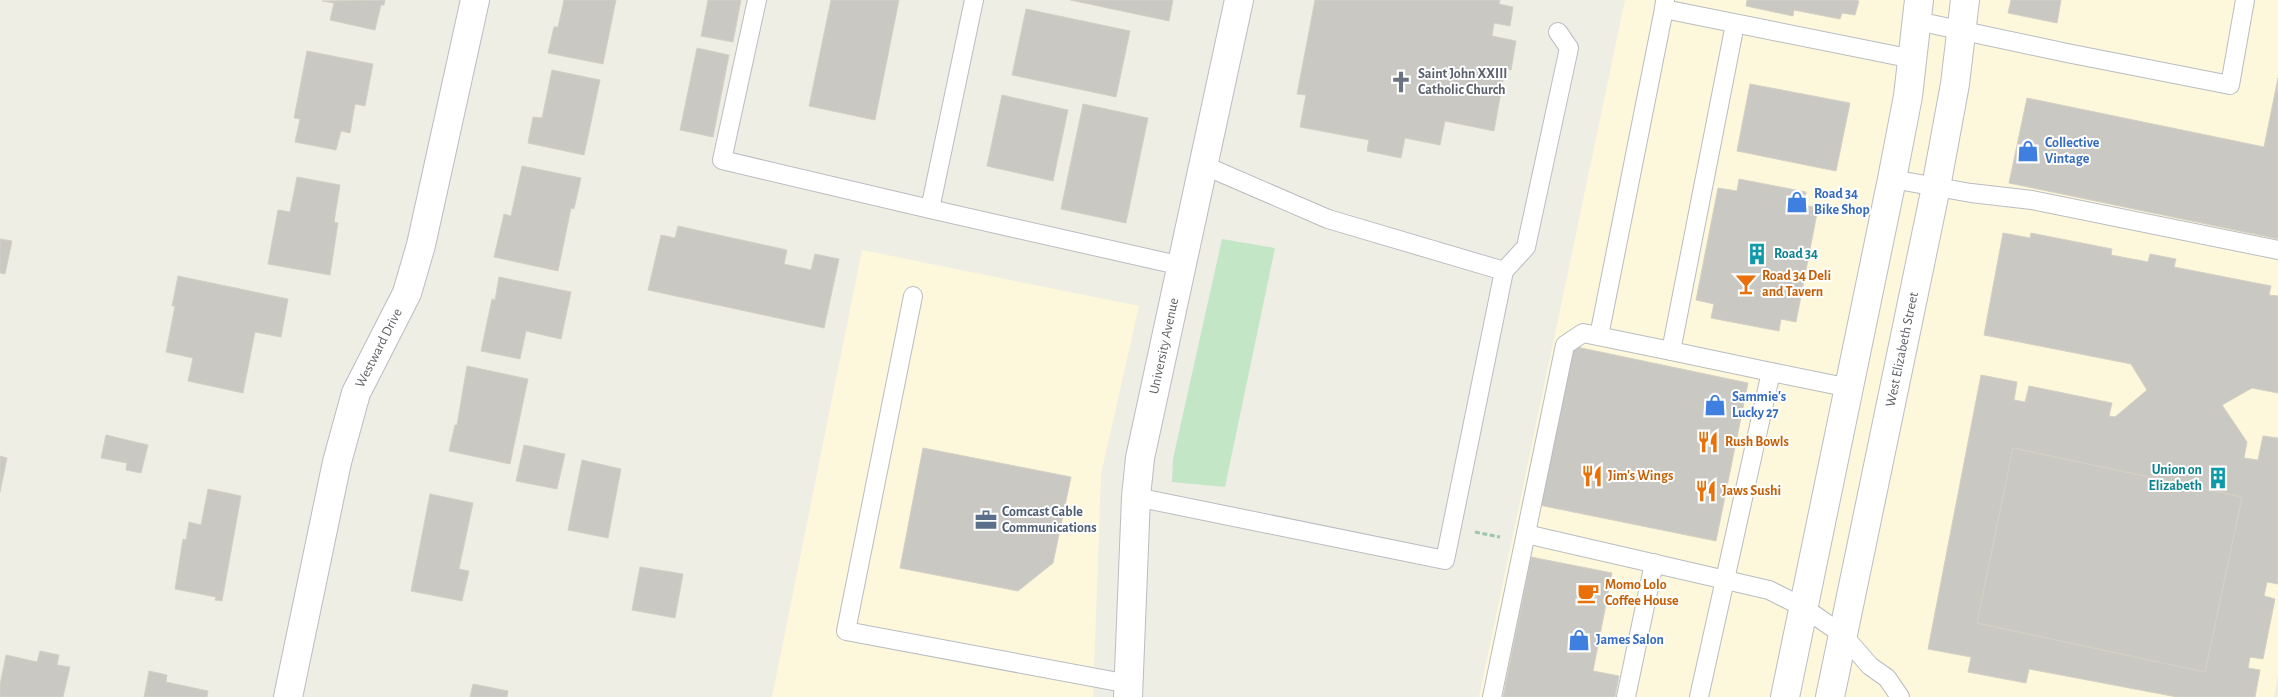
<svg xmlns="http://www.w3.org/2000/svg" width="2278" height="697" font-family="'Alegreya Sans',sans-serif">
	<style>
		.commercial { fill: #fdf8dc }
		.green { fill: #c3e6c6 }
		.building { fill: #cac8c2; stroke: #d4d0c4; fill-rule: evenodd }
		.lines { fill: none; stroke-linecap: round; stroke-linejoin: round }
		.service-casing { stroke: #babcc1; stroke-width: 20 }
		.minor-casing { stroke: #babcc1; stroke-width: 30 }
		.secondary-casing { stroke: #bbbdc3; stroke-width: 30 }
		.path { stroke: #9cc6ac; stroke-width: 3; stroke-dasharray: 5 2.5; stroke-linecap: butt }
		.service { stroke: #fff; stroke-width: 18 }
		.minor { stroke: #fff; stroke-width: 28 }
		.secondary { stroke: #fff; stroke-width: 28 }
		.labels { text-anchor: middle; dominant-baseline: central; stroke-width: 4; stroke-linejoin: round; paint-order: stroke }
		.worship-label { font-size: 14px; font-weight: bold; fill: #5b616d; stroke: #fff; text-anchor: start }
		.shop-label { font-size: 14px; font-weight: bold; fill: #366cbe; stroke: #fff; text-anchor: start }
		.culture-label { font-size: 14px; font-weight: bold; fill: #0d838f; stroke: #fff; text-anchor: start }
		.food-label { font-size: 14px; font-weight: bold; fill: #c56008; stroke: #fff; text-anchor: start }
		.street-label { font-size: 14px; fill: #5d6065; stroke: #fff }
		.service-label { font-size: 14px; font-weight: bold; fill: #4e5e75; stroke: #fff; text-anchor: start }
	</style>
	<rect width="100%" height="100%" fill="#efeee5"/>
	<g class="commercial">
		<path d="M 1625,0 L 2278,0 L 2278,674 L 2274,697 L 1479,697 Z"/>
		<path d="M 862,250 L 1139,306 L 1101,474 L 1093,697 L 772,697 Z"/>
	</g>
	<path class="green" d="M 1222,239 L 1275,248 L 1225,487 L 1172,482 L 1173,459 Z"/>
	<g class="building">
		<path d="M 385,0 L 384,5 L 381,5 L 375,30 L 330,20 L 334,3 L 322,1 Z"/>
		<path d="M 564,0 L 616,0 L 603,64 L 548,53 L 554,27 L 558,27 Z"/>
		<path d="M 708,0 L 741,0 L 733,42 L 701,36 Z"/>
		<path d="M 831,0 L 899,0 L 875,120 L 809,106 Z"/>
		<path d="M 1070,0 L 1173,0 L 1169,21 Z"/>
		<path d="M 1315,0 L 1500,0 L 1499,4 L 1513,7 L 1510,26 L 1494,23 L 1492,36 L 1516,41 L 1511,70 L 1505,69 L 1494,131 L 1445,121 L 1440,145 L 1405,138 L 1401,158 L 1367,151 L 1369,140 L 1300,127 L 1306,95 L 1297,94 Z"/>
		<path d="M 1747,0 L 1853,0 L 1859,1 L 1855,15 L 1842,13 L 1840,19 L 1794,10 L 1793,16 L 1746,6 Z"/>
		<path d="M 2011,0 L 2061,0 L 2057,23 L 2008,13 Z"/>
		<path d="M 1026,9 L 1130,31 L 1116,97 L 1012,75 Z"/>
		<path d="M 697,48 L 729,55 L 713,137 L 680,130 Z"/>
		<path d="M 307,51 L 373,64 L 365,106 L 355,104 L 350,133 L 341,131 L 336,150 L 295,142 L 300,119 L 294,118 Z"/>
		<path d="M 552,70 L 600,80 L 584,155 L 528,143 L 533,117 L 542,118 Z"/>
		<path d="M 2278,78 L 2278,239 L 2009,183 L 2027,98 L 2264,147 Z"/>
		<path d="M 1750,84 L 1850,103 L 1836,171 L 1737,151 Z"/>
		<path d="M 1002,95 L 1068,110 L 1053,181 L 987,166 Z"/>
		<path d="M 1083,104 L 1148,118 L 1126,223 L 1061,209 Z"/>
		<path d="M 522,166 L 581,178 L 574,209 L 571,208 L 558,271 L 494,257 L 504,214 L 511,216 Z"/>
		<path d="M 297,177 L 340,185 L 334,222 L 338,223 L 330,275 L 268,264 L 278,210 L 290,212 Z"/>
		<path d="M 1739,179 L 1806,192 L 1804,205 L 1818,208 L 1796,322 L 1781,319 L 1779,331 L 1711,318 L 1714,304 L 1696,300 L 1718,188 L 1737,191 Z"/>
		<path d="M 678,226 L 787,250 L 784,264 L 811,270 L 815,254 L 839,259 L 824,328 L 648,290 L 661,235 L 675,238 Z"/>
		<path d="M 2003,233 L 2030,238 L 2031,233 L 2112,249 L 2111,255 L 2148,262 L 2150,254 L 2176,259 L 2174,267 L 2271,286 L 2269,295 L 2278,296 L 2278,393 L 2252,388 L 2222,405 L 2247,442 L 2244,458 L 2258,460 L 2263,436 L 2278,438 L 2278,584 L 2267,582 L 2264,596 L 2275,599 L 2263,659 L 2250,657 L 2248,668 L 2260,670 L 2255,697 L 2177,697 L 2029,669 L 2026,683 L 1968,672 L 1971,657 L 1928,649 L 1981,375 L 2017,382 L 2014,400 L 2025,402 L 2029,386 L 2112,403 L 2109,416 L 2115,417 L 2147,390 L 2131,364 L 1984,335 ZM 2013,448 L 2242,497 L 2205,672 L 1977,623 Z"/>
		<path d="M 0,239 L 12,241 L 5,274 L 0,273 Z"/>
		<path d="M 178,276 L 288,299 L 281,337 L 255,332 L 243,393 L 188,381 L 193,358 L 166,352 L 175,306 L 172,306 Z"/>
		<path d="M 499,277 L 571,292 L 561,339 L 526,331 L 520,359 L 481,351 L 492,299 L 495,300 Z"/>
		<path d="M 1572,346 L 1748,383 L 1716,541 L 1539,505 Z"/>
		<path d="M 467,366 L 528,379 L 510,464 L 449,451 L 455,425 L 457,425 Z"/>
		<path d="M 106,435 L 148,445 L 141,473 L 126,470 L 127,463 L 101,458 Z"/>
		<path d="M 524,445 L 565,454 L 557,489 L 516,481 Z"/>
		<path d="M 923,448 L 1071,477 L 1053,563 L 1018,591 L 900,568 Z"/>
		<path d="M 2013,448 L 2242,497 L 2205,672 L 1977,623 Z"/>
		<path d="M 0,456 L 7,458 L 0,492 Z"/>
		<path d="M 582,460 L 621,469 L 608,538 L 568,530 Z"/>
		<path d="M 208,489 L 241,496 L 222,601 L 215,600 L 216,597 L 175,589 L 183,539 L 186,540 L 189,522 L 201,525 Z"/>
		<path d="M 430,494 L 473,503 L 459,569 L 469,571 L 462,601 L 411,591 Z"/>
		<path d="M 1531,557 L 1612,573 L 1593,671 L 1619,676 L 1615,697 L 1503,697 Z"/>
		<path d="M 640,567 L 683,574 L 675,618 L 632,610 Z"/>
		<path d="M 40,651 L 59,655 L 57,665 L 70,667 L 63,697 L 0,697 L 0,685 L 6,655 L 37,662 Z"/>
		<path d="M 149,671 L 167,675 L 166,682 L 208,691 L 207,697 L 144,697 Z"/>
		<path d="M 473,684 L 508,691 L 507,697 L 470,697 Z"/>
	</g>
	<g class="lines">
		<g class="service-casing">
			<g id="service">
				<path d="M 757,0 L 722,160 L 930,209"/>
				<path d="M 974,0 L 930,209 L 1182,266"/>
				<path d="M 1665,0 L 1664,9 L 1913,59"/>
				<path d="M 1917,21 L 2067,53 L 2230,85 L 2245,0"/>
				<path d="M 1892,179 L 1971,193 L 2032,200 L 2278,250"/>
				<path d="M 1504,271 L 1526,247 L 1569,48 L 1558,32"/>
				<path d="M 913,296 L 846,631 L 1129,684"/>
				<path d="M 1599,336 L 1664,9"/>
				<path d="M 1771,372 L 1850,388"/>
				<path d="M 1136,497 L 1445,560 L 1504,271 L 1328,219 L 1203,165"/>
				<path d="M 1526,534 L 1769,590 L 1803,607 L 1843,635 L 1870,666 L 1887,678 L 1900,697"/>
				<path d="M 1492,697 L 1565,345 L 1583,333 L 1671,351"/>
				<path d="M 1626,697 L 1654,563"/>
				<path d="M 1699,697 L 1771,372 L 1671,351 L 1735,24"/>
			</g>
		</g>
		<g class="minor-casing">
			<g id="minor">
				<path id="s1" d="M 288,697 L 337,462 L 356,393 L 407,293 L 421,245 L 475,0"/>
				<path id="s2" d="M 1128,697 L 1136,497 L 1140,458 L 1239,0"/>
			</g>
		</g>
		<g class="secondary-casing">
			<g id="secondary">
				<path d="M 1785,697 L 1892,179 L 1908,96 L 1919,0"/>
				<path id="s3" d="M 1830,697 L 1936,187 L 1955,84 L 1965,0"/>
			</g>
		</g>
		<path class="path" d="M 1475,532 L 1500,537"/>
		<use href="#service" class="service"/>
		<use href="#minor" class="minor"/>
		<use href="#secondary" class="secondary"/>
	</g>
	<defs>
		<g id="church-bare" transform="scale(1.725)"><path d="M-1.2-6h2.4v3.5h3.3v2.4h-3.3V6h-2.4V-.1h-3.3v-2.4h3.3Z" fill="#6b7280" stroke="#fff" stroke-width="2.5" paint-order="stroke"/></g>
		<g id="shop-bare" transform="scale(1.725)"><path d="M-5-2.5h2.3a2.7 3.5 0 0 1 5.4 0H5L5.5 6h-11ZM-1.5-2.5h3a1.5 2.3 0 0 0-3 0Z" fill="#3f7fe0" stroke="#fff" stroke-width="2.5" paint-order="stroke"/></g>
		<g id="building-bare" transform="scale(1.725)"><path d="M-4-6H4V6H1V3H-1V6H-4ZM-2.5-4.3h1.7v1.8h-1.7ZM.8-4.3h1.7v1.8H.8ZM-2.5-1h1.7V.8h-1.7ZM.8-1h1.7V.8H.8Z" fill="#0f9aa8" stroke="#fff" stroke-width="2.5" paint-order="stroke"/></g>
		<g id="bar-bare" transform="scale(1.725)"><path d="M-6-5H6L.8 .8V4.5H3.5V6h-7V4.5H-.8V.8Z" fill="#e8710a" stroke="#fff" stroke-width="2.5" paint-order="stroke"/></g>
		<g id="restaurant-bare" transform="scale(1.725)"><path d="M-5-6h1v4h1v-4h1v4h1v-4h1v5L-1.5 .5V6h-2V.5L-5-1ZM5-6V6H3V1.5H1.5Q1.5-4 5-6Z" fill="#e8710a" stroke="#fff" stroke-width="2.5" paint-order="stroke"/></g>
		<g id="office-bare" transform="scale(1.725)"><path d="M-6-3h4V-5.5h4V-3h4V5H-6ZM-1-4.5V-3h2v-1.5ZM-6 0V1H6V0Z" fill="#5c6f8a" stroke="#fff" stroke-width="2.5" paint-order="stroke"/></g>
		<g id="cafe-bare" transform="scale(1.725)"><path d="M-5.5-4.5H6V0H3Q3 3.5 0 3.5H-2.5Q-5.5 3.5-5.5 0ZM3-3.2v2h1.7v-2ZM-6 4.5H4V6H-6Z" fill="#e8710a" stroke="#fff" stroke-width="2.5" paint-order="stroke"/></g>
	</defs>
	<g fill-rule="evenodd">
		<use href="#church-bare" x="1401" y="82"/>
		<use href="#shop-bare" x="2028" y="151"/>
		<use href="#shop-bare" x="1797" y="202"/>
		<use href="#building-bare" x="1757" y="254"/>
		<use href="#bar-bare" x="1746" y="284"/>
		<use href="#shop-bare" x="1715" y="405"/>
		<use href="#restaurant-bare" x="1708" y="442"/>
		<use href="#restaurant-bare" x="1592" y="476"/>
		<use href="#building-bare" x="2218" y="478"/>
		<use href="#restaurant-bare" x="1706" y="491"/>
		<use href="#office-bare" x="986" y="520"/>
		<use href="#cafe-bare" x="1588" y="593"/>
		<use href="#shop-bare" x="1579" y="640"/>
	</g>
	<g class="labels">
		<g class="worship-label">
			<text x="1418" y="74">Saint John XXIII<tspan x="1418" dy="16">Catholic Church</tspan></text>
		</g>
		<g class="shop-label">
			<text x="2045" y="143">Collective<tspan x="2045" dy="16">Vintage</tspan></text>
			<text x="1814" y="194">Road 34<tspan x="1814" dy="16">Bike Shop</tspan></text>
			<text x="1732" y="397">Sammie's<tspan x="1732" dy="16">Lucky 27</tspan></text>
			<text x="1596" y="640">James Salon</text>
		</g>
		<g class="culture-label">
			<text x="1774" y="254">Road 34</text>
			<text x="2202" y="470" text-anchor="end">Union on<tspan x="2202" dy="16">Elizabeth</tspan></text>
		</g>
		<g class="food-label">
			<text x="1762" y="276">Road 34 Deli<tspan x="1762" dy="16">and Tavern</tspan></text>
			<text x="1725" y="442">Rush Bowls</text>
			<text x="1608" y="476">Jim's Wings</text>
			<text x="1722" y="491">Jaws Sushi</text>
			<text x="1605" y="585">Momo Lolo<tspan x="1605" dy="16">Coffee House</tspan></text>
		</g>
		<g class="street-label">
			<text stroke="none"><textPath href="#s2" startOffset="354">University Avenue</textPath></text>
			<text stroke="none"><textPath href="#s1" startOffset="362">Westward Drive</textPath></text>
			<text stroke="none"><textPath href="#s3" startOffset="355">West Elizabeth Street</textPath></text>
		</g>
		<g class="service-label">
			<text x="1002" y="512">Comcast Cable<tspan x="1002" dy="16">Communications</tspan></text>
		</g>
	</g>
</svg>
